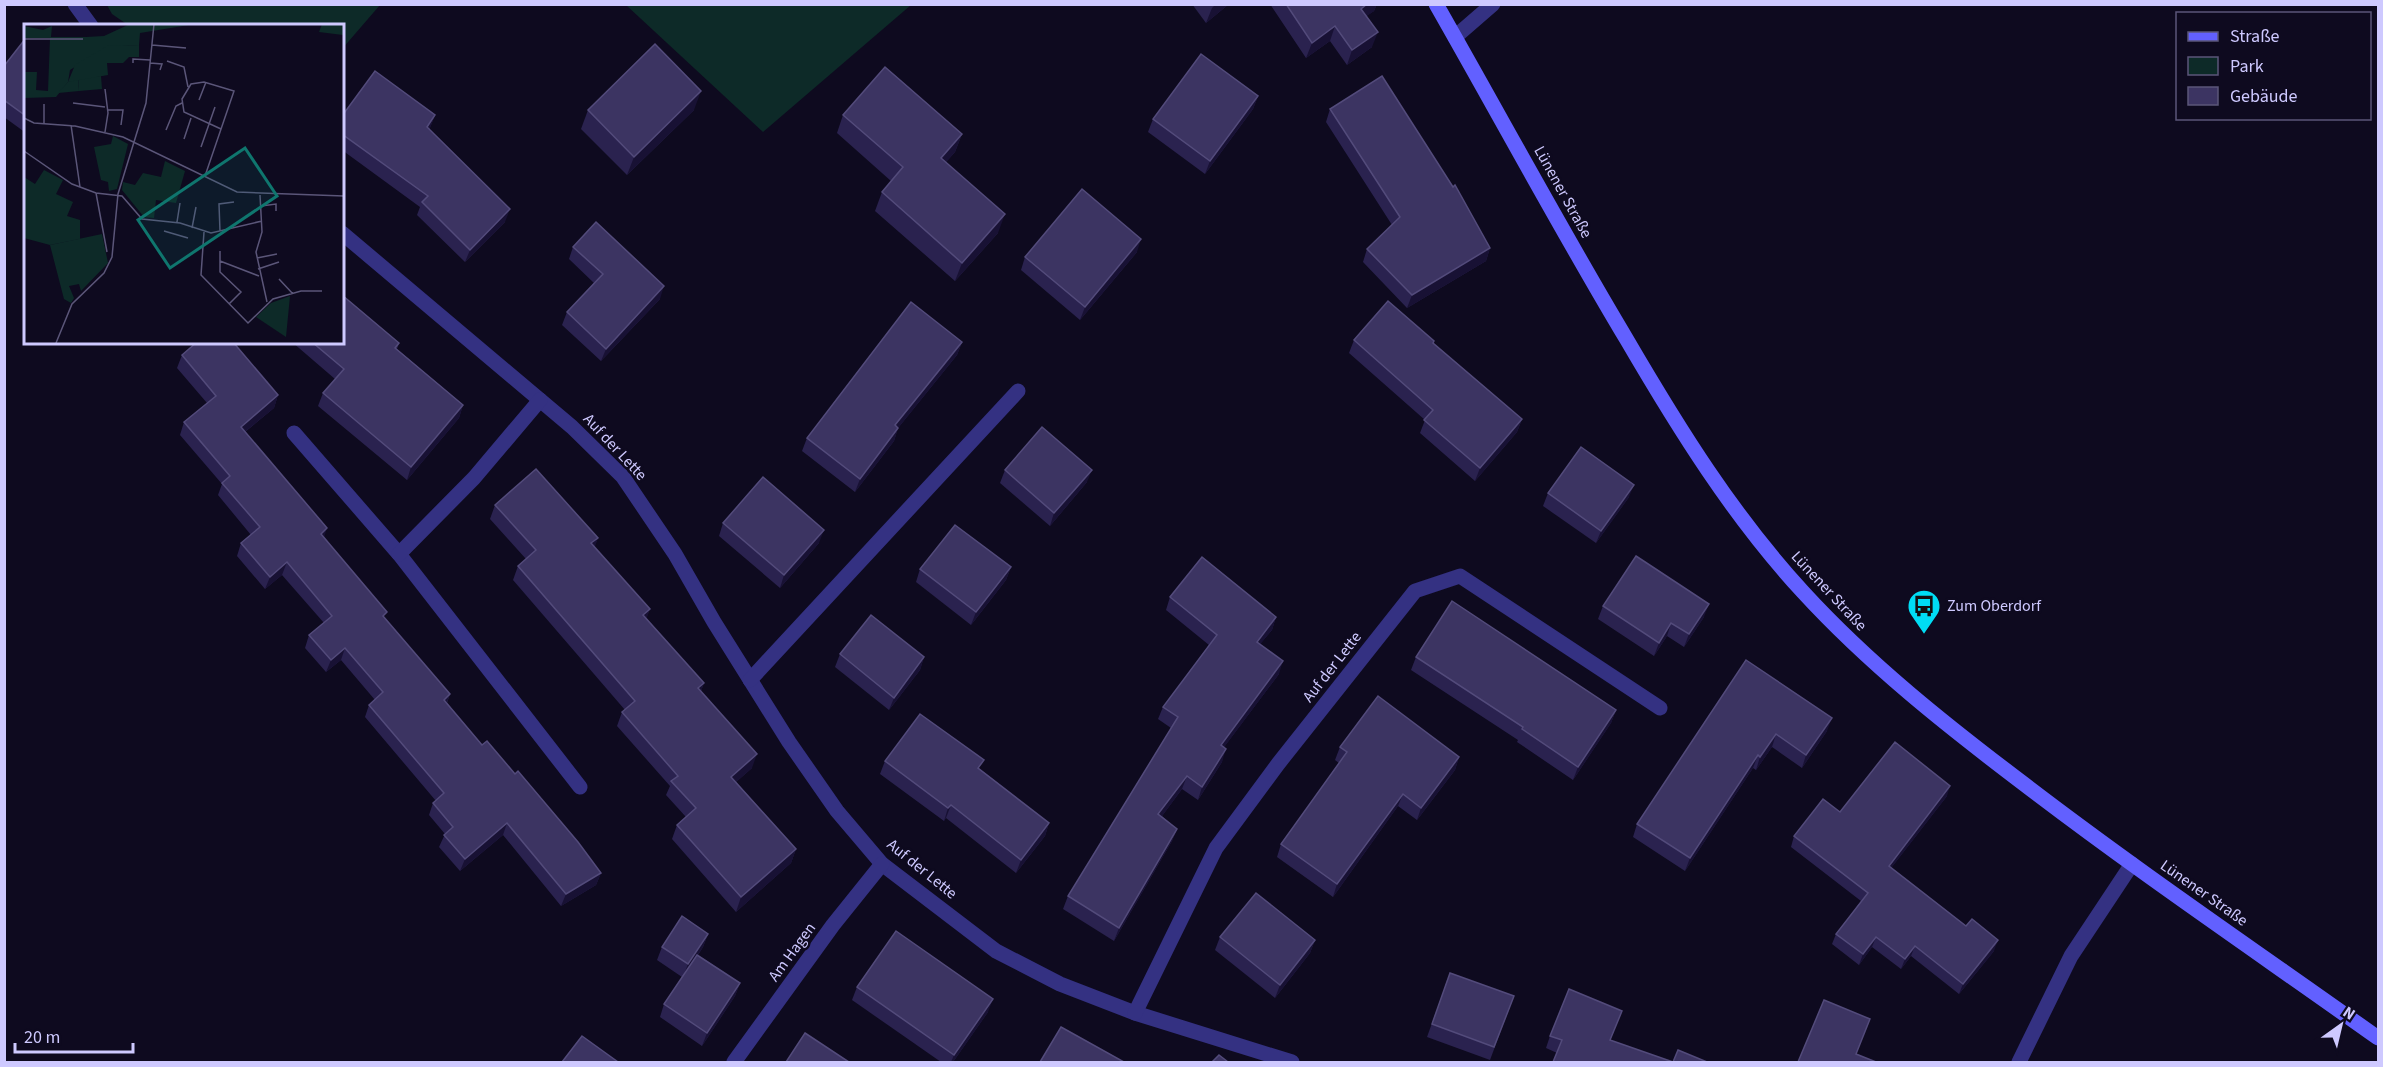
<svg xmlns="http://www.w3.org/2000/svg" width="2383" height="1067" font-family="'Source Sans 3',sans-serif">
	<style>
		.green { fill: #0d2a28 }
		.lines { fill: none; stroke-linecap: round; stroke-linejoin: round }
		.minor { stroke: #343182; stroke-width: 15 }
		.secondary { stroke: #6260ff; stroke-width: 15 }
		.wall { fill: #2a224f }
		.shaded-wall { fill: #181134 }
		.building { fill: #3c3462; stroke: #534b7b; stroke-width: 1.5 }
		.labels { text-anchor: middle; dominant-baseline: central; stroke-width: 5; stroke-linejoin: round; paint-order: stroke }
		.street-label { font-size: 16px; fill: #cec9ff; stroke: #0e0a1f }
		.poi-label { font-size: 16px; fill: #cec9ff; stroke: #0e0a1f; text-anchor: start }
		.inset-road { fill: none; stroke: #5b5679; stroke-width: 1.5 }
		.view { fill: #0f766e; fill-opacity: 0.15; stroke: #0f766e; stroke-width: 3 }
		.inset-edge { fill: none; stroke: #cec9ff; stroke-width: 3 }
	</style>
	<rect width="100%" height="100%" fill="#0e0a1f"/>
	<g class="green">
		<path d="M 107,5 L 380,5 L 342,49 L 342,26 L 128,25 L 112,14 Z"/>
		<path d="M 626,5 L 911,5 L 763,132 Z"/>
	</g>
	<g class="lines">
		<g class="minor">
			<path d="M 75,4 L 91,26"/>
			<path d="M 1455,37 L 1493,4"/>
			<path d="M 342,233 L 572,427 L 623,477 L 675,554 L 714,622 L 789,742 L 837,811 L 882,864 L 996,951 L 1060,984 L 1135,1013 L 1292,1062"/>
			<path d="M 294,433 L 399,554 L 580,787"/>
			<path d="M 399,554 L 474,478 L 540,400"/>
			<path d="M 750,680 L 1018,391"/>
			<path d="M 1135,1013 L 1216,848 L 1278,764 L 1415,591 L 1460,576 L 1660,708"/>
			<path d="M 734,1062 L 833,925 L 882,864"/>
			<path d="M 2019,1062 L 2071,956 L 2132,864"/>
		</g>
		<path class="secondary" d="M 1436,4 C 1500,116 1561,230 1627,340 C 1679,429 1733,516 1803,592 C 1869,664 1946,725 2024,784 C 2139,872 2260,954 2378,1038"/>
	</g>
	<g class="wall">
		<path d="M 1192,4 L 1229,4 L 1206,23 Z"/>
		<path d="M 1270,4 L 1377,4 L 1374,11 L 1366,16 L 1372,47 L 1347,65 L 1330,41 L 1306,58 Z"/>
		<path d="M 26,38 L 26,133 L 4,117 L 4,66 Z"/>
		<path d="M 1258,96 L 1253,109 L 1205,174 L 1148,132 L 1153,119 Z"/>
		<path d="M 1330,109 L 1490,248 L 1486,261 L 1407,308 L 1363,262 L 1367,249 L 1392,225 L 1326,122 Z"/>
		<path d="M 588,110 L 694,110 L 627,175 L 581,129 Z"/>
		<path d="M 435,115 L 429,130 L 505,222 L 465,262 L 417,215 L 420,207 L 342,150 L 342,116 Z"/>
		<path d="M 843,115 L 962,134 L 955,152 L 946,162 L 998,233 L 955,281 L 875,211 L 882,192 L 891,181 L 837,133 Z"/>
		<path d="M 573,247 L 660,299 L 601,361 L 562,325 L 567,312 L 594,283 L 569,259 Z"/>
		<path d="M 1137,252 L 1080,320 L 1021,270 L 1025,257 Z"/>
		<path d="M 1354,340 L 1434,341 L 1433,343 L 1522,419 L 1517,432 L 1475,481 L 1420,433 L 1425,420 L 1349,353 Z"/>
		<path d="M 292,342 L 399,343 L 397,349 L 463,405 L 459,418 L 407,480 L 318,406 L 323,393 L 335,379 Z"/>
		<path d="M 962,342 L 957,355 L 898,428 L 894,441 L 855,492 L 802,451 L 807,438 Z"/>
		<path d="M 182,355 L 278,395 L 274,408 L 245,432 L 385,618 L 450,694 L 447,703 L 482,745 L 601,873 L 596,885 L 561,906 L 503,835 L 460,871 L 439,847 L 445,834 L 429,815 L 433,803 L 436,801 L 365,717 L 369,705 L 375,700 L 341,660 L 326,672 L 305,648 L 309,635 L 324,623 L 282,575 L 265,589 L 237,556 L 241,543 L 251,535 L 218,495 L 222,484 L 180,435 L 184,422 L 207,403 L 177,368 Z"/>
		<path d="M 1005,470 L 1087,482 L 1050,526 L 1000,483 Z"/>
		<path d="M 1548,493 L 1629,497 L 1596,543 L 1543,506 Z"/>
		<path d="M 495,505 L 598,538 L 594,547 L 650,609 L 646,618 L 704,683 L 701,691 L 752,768 L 736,782 L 796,849 L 791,863 L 736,912 L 672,839 L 677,825 L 686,817 L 666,795 L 670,786 L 617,726 L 622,712 L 625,710 L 513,580 L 518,566 L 526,559 L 490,519 Z"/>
		<path d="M 723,523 L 819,543 L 780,588 L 719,536 Z"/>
		<path d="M 1011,567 L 1006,580 L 971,625 L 916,582 L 920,569 Z"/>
		<path d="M 1170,597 L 1276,617 L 1272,630 L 1260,644 L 1279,674 L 1224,747 L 1222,762 L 1198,800 L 1182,789 L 1162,816 L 1177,829 L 1172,841 L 1114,941 L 1063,909 L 1068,896 L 1171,728 L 1158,719 L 1163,707 L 1209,645 L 1166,610 Z"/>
		<path d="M 1603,606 L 1704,617 L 1684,647 L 1667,636 L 1654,656 L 1598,619 Z"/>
		<path d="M 840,654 L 924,657 L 920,670 L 889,710 L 835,667 Z"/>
		<path d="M 1416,657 L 1616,710 L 1611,723 L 1573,780 L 1517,742 L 1518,740 L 1411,670 Z"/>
		<path d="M 1746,660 L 1827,731 L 1802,768 L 1772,747 L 1756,770 L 1753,768 L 1685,871 L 1633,837 L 1637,824 Z"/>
		<path d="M 1340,747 L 1459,757 L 1455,770 L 1417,820 L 1398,806 L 1333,897 L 1277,857 L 1281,844 L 1339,763 L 1335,760 Z"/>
		<path d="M 885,761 L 980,769 L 1049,823 L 1045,836 L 1016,873 L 946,818 L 944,821 L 880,774 Z"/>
		<path d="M 1947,796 L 1891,868 L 1994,951 L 1959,994 L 1911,956 L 1901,969 L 1872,947 L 1859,965 L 1832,944 L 1836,934 L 1861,901 L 1791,847 L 1794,836 L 1840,812 Z"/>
		<path d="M 708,934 L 703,947 L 698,955 L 740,983 L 735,996 L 702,1046 L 660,1017 L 664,1004 L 682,977 L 657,960 L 662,947 Z"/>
		<path d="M 1220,937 L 1315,940 L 1310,953 L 1275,998 L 1215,950 Z"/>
		<path d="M 1450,973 L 1514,996 L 1490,1060 L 1427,1037 Z"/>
		<path d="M 857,987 L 988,1012 L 953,1062 L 941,1062 L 852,1000 Z"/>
		<path d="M 1550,1036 L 1611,1040 L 1557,1053 L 1546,1048 Z"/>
	</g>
	<g class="shaded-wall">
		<path d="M 1216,4 L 1229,4 L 1206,23 L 1212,8 Z"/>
		<path d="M 1367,4 L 1377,4 L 1374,11 L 1356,24 L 1361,9 Z"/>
		<path d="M 1335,26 L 1330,41 L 1306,58 L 1312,43 Z"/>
		<path d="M 1378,32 L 1372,47 L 1347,65 L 1352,50 Z"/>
		<path d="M 701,91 L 694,110 L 627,175 L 634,157 Z"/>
		<path d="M 1258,96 L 1253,109 L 1205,174 L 1210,161 Z"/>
		<path d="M 435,115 L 430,128 L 422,140 L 427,127 Z"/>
		<path d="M 962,134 L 955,152 L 934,176 L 941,158 Z"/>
		<path d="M 510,209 L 505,222 L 465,262 L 470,250 Z"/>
		<path d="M 1005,214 L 998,233 L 955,281 L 962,263 Z"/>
		<path d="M 1141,239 L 1137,252 L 1080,320 L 1085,307 Z"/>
		<path d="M 1490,248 L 1486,261 L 1407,308 L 1412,295 Z"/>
		<path d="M 664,286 L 660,299 L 601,361 L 606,349 Z"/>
		<path d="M 962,342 L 957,355 L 890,438 L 895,425 Z"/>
		<path d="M 278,395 L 274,408 L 236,439 L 241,427 Z"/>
		<path d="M 463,405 L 459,418 L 407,480 L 411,467 Z"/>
		<path d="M 1522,419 L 1517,432 L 1475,481 L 1480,468 Z"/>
		<path d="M 898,428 L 894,441 L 855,492 L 860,479 Z"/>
		<path d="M 1092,470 L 1087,482 L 1050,526 L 1054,513 Z"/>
		<path d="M 1634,485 L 1629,497 L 1596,543 L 1601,531 Z"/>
		<path d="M 327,528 L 323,541 L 321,534 Z"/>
		<path d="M 824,530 L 819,543 L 780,588 L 784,575 Z"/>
		<path d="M 598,538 L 593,552 L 591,543 Z"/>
		<path d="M 287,562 L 282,575 L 265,589 L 270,577 Z"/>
		<path d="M 1011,567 L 1006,580 L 971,625 L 976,612 Z"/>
		<path d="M 1709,604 L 1704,617 L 1684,647 L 1689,634 Z"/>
		<path d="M 650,609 L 645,623 L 643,615 Z"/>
		<path d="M 1276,617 L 1272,630 L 1252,654 L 1257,642 Z"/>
		<path d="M 1671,623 L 1667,636 L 1654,656 L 1659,643 Z"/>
		<path d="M 345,648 L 341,660 L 326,672 L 331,660 Z"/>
		<path d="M 924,657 L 920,670 L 889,710 L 894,698 Z"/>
		<path d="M 1283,661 L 1279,674 L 1216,758 L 1221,745 Z"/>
		<path d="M 704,683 L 699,697 L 698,688 Z"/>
		<path d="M 450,694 L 445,707 L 444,700 Z"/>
		<path d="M 1616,710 L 1611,723 L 1573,780 L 1578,767 Z"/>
		<path d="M 1832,718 L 1827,731 L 1802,768 L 1806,755 Z"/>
		<path d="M 1776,734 L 1772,747 L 1756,770 L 1760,757 Z"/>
		<path d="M 1226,749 L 1222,762 L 1198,800 L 1202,787 Z"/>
		<path d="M 757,754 L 752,768 L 726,791 L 731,777 Z"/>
		<path d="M 1758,755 L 1753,768 L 1685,871 L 1690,858 Z"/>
		<path d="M 1459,757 L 1455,770 L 1417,820 L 1421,808 Z"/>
		<path d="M 1187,776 L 1182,789 L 1154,827 L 1158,814 Z"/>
		<path d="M 1950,786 L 1947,796 L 1885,876 L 1889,866 Z"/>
		<path d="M 1403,794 L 1398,806 L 1333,897 L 1337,884 Z"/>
		<path d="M 951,805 L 946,818 L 944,821 L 948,808 Z"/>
		<path d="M 507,823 L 503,835 L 460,871 L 465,859 Z"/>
		<path d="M 1049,823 L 1045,836 L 1016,873 L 1021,860 Z"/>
		<path d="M 1177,829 L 1172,841 L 1114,941 L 1119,928 Z"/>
		<path d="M 796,849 L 791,863 L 736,912 L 741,897 Z"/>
		<path d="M 601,873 L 596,885 L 561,906 L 566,894 Z"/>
		<path d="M 708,934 L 703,947 L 683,977 L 688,964 Z"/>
		<path d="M 1876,937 L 1872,947 L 1859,965 L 1863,954 Z"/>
		<path d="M 1315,940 L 1310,953 L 1275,998 L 1280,985 Z"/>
		<path d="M 1998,940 L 1994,951 L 1959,994 L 1963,984 Z"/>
		<path d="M 1915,946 L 1911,956 L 1901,969 L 1905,959 Z"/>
		<path d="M 740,983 L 735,996 L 702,1046 L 707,1033 Z"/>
		<path d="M 993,999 L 988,1012 L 953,1062 L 951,1062 L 954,1055 Z"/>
	</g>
	<g class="building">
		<path d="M 1286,4 L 1367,4 L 1361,9 L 1378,32 L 1352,50 L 1335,26 L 1312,43 Z"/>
		<path d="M 26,38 L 26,116 L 4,100 L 4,66 Z"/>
		<path d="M 655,44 L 701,91 L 634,157 L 588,110 Z"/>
		<path d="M 1201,54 L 1258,96 L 1210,161 L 1153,119 Z"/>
		<path d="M 885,67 L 962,134 L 941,158 L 1005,214 L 962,263 L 882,192 L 903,167 L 843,115 Z"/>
		<path d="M 375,71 L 435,115 L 427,127 L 510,209 L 470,250 L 422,202 L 428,196 L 342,134 L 342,116 Z"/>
		<path d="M 1382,76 L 1453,187 L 1455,185 L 1490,248 L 1412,295 L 1367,249 L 1400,217 L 1330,109 Z"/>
		<path d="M 1082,189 L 1141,239 L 1085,307 L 1025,257 Z"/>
		<path d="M 596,222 L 664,286 L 606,349 L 567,312 L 603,274 L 573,247 Z"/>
		<path d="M 342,295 L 399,343 L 395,348 L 463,405 L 411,467 L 323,393 L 344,369 L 312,342 L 342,342 Z"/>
		<path d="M 1388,301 L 1434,341 L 1433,343 L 1522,419 L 1480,468 L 1424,420 L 1433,410 L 1354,340 Z"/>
		<path d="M 911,302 L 962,342 L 895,425 L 898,428 L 860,479 L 807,438 Z"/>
		<path d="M 197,342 L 233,342 L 278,395 L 241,427 L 327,528 L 321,534 L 387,612 L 383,616 L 450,694 L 444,700 L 482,745 L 487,741 L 515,774 L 518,771 L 578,842 L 601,873 L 566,894 L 507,823 L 465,859 L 444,835 L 453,827 L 433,803 L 444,793 L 369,705 L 383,692 L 345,648 L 331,660 L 309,635 L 332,616 L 287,562 L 270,577 L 241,543 L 260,527 L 222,483 L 230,476 L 184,422 L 216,396 L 182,355 Z"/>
		<path d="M 1042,427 L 1092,470 L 1054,513 L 1005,470 Z"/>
		<path d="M 1581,447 L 1634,485 L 1601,531 L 1548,493 Z"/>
		<path d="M 536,469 L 598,538 L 591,543 L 650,609 L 643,615 L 704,683 L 698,688 L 757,754 L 731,777 L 796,849 L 741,897 L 677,825 L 696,808 L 671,781 L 678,776 L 622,712 L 635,701 L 518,566 L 536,550 L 495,505 Z"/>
		<path d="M 763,477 L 824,530 L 784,575 L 723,523 Z"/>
		<path d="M 955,525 L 1011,567 L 976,612 L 920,569 Z"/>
		<path d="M 1636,556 L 1709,604 L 1689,634 L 1671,623 L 1659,643 L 1603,606 Z"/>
		<path d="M 1202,557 L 1276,617 L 1257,642 L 1283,661 L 1221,745 L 1226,749 L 1202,787 L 1187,776 L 1158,814 L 1177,829 L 1119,928 L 1068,896 L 1178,717 L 1163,707 L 1217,635 L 1170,597 Z"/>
		<path d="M 1452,601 L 1616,710 L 1578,767 L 1522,729 L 1523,727 L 1416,657 Z"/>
		<path d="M 871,615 L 924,657 L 894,698 L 840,654 Z"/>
		<path d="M 1746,660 L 1832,718 L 1806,755 L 1776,734 L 1760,757 L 1758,755 L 1690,858 L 1637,824 Z"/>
		<path d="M 1378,696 L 1459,757 L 1421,808 L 1403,794 L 1337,884 L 1281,844 L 1347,752 L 1340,747 Z"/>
		<path d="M 920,714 L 984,760 L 978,768 L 1049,823 L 1021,860 L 951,805 L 948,808 L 885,761 Z"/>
		<path d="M 1895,742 L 1950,786 L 1889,866 L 1966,926 L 1972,919 L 1998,940 L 1963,984 L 1915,946 L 1905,959 L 1876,937 L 1863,954 L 1836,934 L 1868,893 L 1794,836 L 1823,799 L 1840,812 Z"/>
		<path d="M 1256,893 L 1315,940 L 1280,985 L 1220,937 Z"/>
		<path d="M 682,916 L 708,934 L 688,964 L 662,947 Z"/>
		<path d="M 896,931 L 993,999 L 954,1055 L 857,987 Z"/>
		<path d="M 697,955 L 740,983 L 707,1033 L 664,1004 Z"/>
		<path d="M 1450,973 L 1514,996 L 1494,1047 L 1432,1024 Z"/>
		<path d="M 1569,989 L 1622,1011 L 1610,1040 L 1673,1062 L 1553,1062 L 1562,1040 L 1550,1036 Z"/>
		<path d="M 1824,1000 L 1870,1019 L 1856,1054 L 1876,1062 L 1798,1062 Z"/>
		<path d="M 1061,1027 L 1124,1062 L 1040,1062 Z"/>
		<path d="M 805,1033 L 849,1062 L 786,1062 Z"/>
		<path d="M 582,1036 L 618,1062 L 562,1062 Z"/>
		<path d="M 1678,1050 L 1707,1062 L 1673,1062 Z"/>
		<path d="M 1219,1055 L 1228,1062 L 1212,1062 Z"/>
	</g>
	<defs>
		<g id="bus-pin" transform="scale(1.725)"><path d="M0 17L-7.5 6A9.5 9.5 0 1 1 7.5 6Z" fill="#00ddf4" stroke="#0e0a1f"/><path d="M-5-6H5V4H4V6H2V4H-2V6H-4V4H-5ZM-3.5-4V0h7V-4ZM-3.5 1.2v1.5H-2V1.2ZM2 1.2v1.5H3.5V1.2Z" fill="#111"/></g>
	</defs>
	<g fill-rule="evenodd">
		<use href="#bus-pin" x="1924" y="606"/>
	</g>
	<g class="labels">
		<g class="street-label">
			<text transform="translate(1563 192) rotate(61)">Lünener Straße</text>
			<text transform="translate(615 447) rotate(47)">Auf der Lette</text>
			<text transform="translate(1829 591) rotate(47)">Lünener Straße</text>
			<text transform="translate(1332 667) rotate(-52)">Auf der Lette</text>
			<text transform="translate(922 869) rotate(39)">Auf der Lette</text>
			<text transform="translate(2204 893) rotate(35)">Lünener Straße</text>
			<text transform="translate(792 952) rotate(-54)">Am Hagen</text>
		</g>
		<g class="poi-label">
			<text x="1947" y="606">Zum Oberdorf</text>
		</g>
	</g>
	<g transform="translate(24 24)">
		<rect width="320" height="320" fill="#0e0a1f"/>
		<path d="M 106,0 L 165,1 L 116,9 L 115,21 L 83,23 L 46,46 L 44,58 L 32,73 L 0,74 L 0,48 L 13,48 L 12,66 L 24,67 L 26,14 L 0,14 L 0,2 L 19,6 L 28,2 L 27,13 L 62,13 L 80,12 ZM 298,0 L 319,0 L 319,11 L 295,8 ZM 77,52 L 78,65 L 55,67 L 54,54 ZM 89,112 L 104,120 L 93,165 L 85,167 L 84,158 L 77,156 L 70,123 L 87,120 ZM 141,137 L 161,147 L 152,179 L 132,176 L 130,194 L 120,193 L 98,166 L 99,158 L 111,161 L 119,149 L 137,153 ZM 20,146 L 39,156 L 32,170 L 49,178 L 43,192 L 56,196 L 56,215 L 26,221 L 0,214 L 0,153 L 11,160 ZM 266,272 L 262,313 L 232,293 L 247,279 Z" fill="#0d2a28"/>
		<path d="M 54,54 L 55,67 L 34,69 L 44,58 Z" fill="#0d2a28"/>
		<path d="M 78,210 L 84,239 L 57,267 L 55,260 L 45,262 L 50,274 L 47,279 L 40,275 L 26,221 Z" fill="#0d2a28"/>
		<path d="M 115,21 L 115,33 L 105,33 L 99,39 L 83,39 L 84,51 L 44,58 L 51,41 L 83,22 Z" fill="#0d2a28"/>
		<path class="inset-road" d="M 0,15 L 59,15M 128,21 L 162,24M 143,37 L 160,43 L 164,63M 109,39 L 109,35 L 126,36M 126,39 L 138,40 L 136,46M 81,65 L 84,89 L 81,108M 175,76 L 182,58M 49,79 L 81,83M 84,86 L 99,86 L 97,101M 0,94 L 10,99 L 51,102 L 99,113 L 213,168 L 320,172M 20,99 L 20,80M 47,101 L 56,163M 142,106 L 152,82 L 158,79M 160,115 L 167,94M 177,123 L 191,83M 0,127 L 48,160 L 72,169 L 98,172 L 118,195 L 156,199 L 187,209 L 238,197M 181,152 L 210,67 L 180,58 L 167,60 L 158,75 L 160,88 L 197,105M 72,169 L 83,228M 236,171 L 238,208 L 232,228 L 243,278M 237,182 L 252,180 L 252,187M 153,198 L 156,179M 168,204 L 172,183M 140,207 L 164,214M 196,207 L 195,180 L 210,178M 180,208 L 177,251 L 224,299 L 249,275 L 277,267 L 298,267M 196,227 L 196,248 L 217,268 L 205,280M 233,234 L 253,230M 196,237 L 235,252M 234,245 L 255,238M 255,255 L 269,270M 32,319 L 48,280 L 80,249 L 88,233 L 94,170 L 122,79 L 130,0"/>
		<path class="view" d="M 221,124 L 253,172 L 146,244 L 114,196 Z"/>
		<rect width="320" height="320" class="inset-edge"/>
	</g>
	<rect width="2383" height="1067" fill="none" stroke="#cec9ff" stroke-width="12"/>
	<rect x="2176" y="12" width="195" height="108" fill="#0e0a1f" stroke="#5b5679" stroke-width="1.5"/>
	<rect x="2188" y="32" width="30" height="9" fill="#6260ff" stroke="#5b5679" stroke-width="1.5"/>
	<text x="2230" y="42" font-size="18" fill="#cec9ff">Straße</text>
	<rect x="2188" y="57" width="30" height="18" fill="#0d2a28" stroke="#5b5679" stroke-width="1.5"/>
	<text x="2230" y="72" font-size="18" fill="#cec9ff">Park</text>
	<rect x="2188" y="87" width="30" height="18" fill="#3c3462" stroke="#5b5679" stroke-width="1.5"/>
	<text x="2230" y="102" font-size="18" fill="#cec9ff">Gebäude</text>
	<g transform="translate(2341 1025) rotate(34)" stroke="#0e0a1f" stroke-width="4.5" paint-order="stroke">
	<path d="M0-4.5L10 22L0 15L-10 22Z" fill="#cec9ff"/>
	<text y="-9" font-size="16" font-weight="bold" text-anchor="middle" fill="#cec9ff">N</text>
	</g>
	<path d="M15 1043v9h118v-9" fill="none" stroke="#cec9ff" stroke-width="3"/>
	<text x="24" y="1043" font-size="18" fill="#cec9ff" stroke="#0e0a1f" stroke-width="4.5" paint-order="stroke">20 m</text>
</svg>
